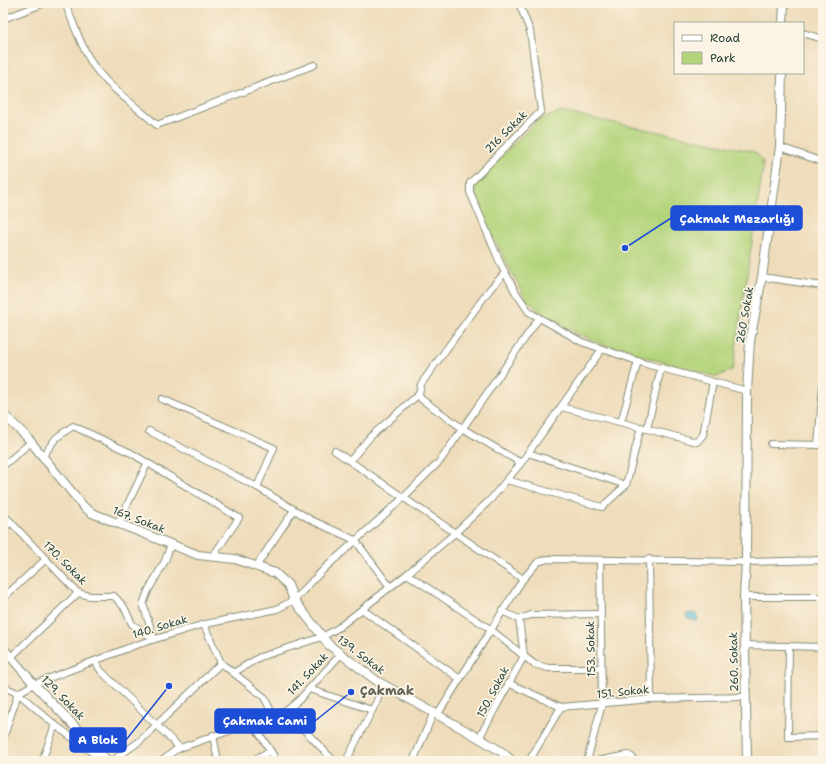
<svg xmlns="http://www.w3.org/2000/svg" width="826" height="764" font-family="'Shantell Sans',sans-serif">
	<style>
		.green { fill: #b4d47c; stroke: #6a8858 }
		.water { fill: #57bcd5; stroke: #3b7c84 }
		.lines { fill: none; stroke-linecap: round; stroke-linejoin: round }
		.minor-casing { stroke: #868c77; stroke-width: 8 }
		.tertiary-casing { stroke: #868c77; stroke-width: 10 }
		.minor { stroke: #fff; stroke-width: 6 }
		.tertiary { stroke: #fff; stroke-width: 8 }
		.labels { text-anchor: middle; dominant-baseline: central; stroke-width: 3.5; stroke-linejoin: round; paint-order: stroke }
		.street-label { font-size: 11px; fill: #1f3d34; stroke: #fcf5e5 }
		.quarter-label { font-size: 13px; font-weight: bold; fill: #64645a; stroke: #fcf5e5 }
		.leader { fill: none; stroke: #1d4ed8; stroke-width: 1.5 }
		.callout-dot { fill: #1d4ed8; stroke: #fcf5e5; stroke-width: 1.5 }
		.callout { fill: #1d4ed8; stroke: #1d4ed8; stroke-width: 1.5 }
		.callout-label { font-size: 12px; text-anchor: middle; font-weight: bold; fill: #fff }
	</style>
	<rect width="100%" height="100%" fill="#fcf5e5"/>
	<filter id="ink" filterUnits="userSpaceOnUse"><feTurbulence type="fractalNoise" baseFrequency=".025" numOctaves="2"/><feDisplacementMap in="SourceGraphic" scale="8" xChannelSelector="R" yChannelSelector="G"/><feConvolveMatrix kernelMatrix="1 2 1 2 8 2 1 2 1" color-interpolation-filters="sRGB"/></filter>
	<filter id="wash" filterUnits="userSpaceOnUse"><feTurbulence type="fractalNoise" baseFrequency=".012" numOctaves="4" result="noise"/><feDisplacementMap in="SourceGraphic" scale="16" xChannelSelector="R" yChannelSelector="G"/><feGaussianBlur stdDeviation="0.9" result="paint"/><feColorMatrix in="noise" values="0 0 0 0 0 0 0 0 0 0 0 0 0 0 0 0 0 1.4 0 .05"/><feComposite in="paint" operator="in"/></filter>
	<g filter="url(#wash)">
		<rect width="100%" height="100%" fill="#eedcba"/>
		<path class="green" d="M 561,112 L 752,151 C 760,156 763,159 763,168 L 733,369 L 717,377 L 606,346 L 552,322 L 525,298 L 474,199 L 474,183 L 538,120 Z"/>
		<path class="water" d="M 689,613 L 697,614 L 698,620 L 696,621 L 687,618 L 686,615 Z"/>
	</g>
	<g filter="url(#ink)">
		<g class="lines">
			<g class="minor-casing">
				<g id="minor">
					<path d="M 65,3 C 74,24 81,47 93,65 C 108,87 137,107 157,125 L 314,65"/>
					<path d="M 519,3 L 530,31 L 541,111 L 470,183 L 470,192 L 501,265 L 516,293 L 529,312 L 582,342 L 646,364 L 747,391"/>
					<path d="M 3,19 L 45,3"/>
					<path d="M 803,33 L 823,39"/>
					<path d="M 780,147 L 823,162"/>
					<path d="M 505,273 L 490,289 L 421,384 L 419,394 L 421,399 L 462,428 L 521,463"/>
					<path d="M 762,277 L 823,286"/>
					<path d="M 162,399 L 274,448 L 257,487"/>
					<path d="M 561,407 L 697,442 L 703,435 L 713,382"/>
					<path d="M 621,422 L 638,361"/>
					<path d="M 647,429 L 661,368"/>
					<path d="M 149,431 L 257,487 L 311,520 L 355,540 L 390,587"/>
					<path d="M 771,444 L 823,445"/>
					<path d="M 818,445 L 823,386"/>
					<path d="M 335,451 L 523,579"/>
					<path d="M 528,453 L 626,485"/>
					<path d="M 43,456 L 56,438 L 73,426 L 131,453 L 239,518 L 213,556"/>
					<path d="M 350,461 L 370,437 L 419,394"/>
					<path d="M 3,466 L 31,442"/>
					<path d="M 507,480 L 602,507 L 626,485 L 641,427"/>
					<path d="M 3,514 L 78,593 L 90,596 L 114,596 L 124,607 L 132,624 L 154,639"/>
					<path d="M 118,524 L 147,464"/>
					<path d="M 3,529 L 11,522"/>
					<path d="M 649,559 L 651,699"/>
					<path d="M 257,565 L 294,510"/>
					<path d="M 407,574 L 490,629 L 534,664 L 548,668 L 601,668"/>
					<path d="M 744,597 L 823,597"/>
					<path d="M 3,598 L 46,559"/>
					<path d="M 363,610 L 460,679"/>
					<path d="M 502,611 L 519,619 L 531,615 L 601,614"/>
					<path d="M 519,619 L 524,656"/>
					<path d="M 204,625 L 221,663 L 264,697 L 273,715"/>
					<path d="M 154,639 L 143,604 L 148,591 L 165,561 L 171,544"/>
					<path d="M 744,645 L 823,647"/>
					<path d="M 789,646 L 788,737 L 823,736"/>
					<path d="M 11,657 L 78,593"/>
					<path d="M 95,661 L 101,671 L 180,748 L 286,711 L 299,700 L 341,654"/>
					<path d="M 233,673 L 260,657 L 322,637 L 338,628 L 407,574 L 455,533 L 491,499 L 521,463 L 602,349"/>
					<path d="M 508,683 L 561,707 L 651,699 L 745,697"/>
					<path d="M 3,687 L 18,693 L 55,725 L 104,761"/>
					<path d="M 309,689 L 372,710"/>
					<path d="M 286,711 L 334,761"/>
					<path d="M 438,714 L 523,579 L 538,562 L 548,559 L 746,562 L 823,560"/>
					<path d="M 252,722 L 277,761"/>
					<path d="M 213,735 L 218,761"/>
					<path d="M 479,738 L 524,656"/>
					<path d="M 3,739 L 18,693 L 34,684 L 136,645 L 201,625 L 277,609 L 294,600 L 324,569 L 403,498 L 440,461 L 539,318"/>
					<path d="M 42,761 L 55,725"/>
					<path d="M 112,761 L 140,741 L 221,663"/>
					<path d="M 162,761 L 174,751 L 180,748"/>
					<path d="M 251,761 L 270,751"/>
					<path d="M 346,761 L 377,701 L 383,684"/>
					<path d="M 413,761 L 434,712"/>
					<path d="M 500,761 L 504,754"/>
					<path d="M 529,761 L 561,707"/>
					<path d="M 587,761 L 602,704 L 600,560"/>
					<path d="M 597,761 L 628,755 L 632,757 L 634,761"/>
				</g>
			</g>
			<g class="tertiary-casing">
				<g id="tertiary">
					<path d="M 783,23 L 784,3"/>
					<path d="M 3,414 L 26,436 L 84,507 L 92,513 L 198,555 L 235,559 L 275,573 L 288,585 L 294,600 L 329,645 L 377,681 L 479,738 L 502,752 L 512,761"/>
					<path d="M 3,648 L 34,684 L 108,761"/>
					<path d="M 747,761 L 744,597 L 746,562 L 747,391 L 750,341 L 762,277 L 780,147 L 782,73"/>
				</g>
			</g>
			<use href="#minor" class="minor"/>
			<use href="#tertiary" class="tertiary"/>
		</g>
	</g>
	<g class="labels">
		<g class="street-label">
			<text transform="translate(506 132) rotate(-45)">216 Sokak</text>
			<text transform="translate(745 315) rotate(-80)">260 Sokak</text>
			<text transform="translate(139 520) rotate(21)">167. Sokak</text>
			<text transform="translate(65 563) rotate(45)">170. Sokak</text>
			<text transform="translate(160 627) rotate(-17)">140. Sokak</text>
			<text transform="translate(591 649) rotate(-91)">153. Sokak</text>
			<text transform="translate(361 655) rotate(37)">139. Sokak</text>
			<text transform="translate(734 662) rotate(-91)">260. Sokak</text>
			<text transform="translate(308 674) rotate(-47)">141. Sokak</text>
			<text transform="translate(493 692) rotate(-62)">150. Sokak</text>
			<text transform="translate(623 692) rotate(-6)">151. Sokak</text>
			<text transform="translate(63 698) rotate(46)">129. Sokak</text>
		</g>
		<g class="quarter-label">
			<text x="387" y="690">Çakmak</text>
		</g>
	</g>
	<path class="leader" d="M625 248L671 218M351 692L315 721M169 686L126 740"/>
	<g class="callout-dot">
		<circle cx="625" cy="248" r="4"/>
		<circle cx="351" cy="692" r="4"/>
		<circle cx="169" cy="686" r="4"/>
	</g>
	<g class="callout">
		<rect x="671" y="206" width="131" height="24" rx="4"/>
		<rect x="215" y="709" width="100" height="24" rx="4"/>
		<rect x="70" y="728" width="56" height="24" rx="4"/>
	</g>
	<g class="callout-label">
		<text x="737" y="223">Çakmak Mezarlığı</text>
		<text x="265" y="725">Çakmak Cami</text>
		<text x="98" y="744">A Blok</text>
	</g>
	<rect width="826" height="764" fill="none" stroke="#fcf5e5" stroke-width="16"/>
	<rect x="674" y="22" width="130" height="52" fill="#fcf5e5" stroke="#a4ab9e"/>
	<rect x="682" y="35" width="20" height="6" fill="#ffffff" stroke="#a4ab9e"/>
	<text x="710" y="42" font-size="12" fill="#1f3d34">Road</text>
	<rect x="682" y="52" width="20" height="12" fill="#b4d47c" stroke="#a4ab9e"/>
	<text x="710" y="62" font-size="12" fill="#1f3d34">Park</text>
</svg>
